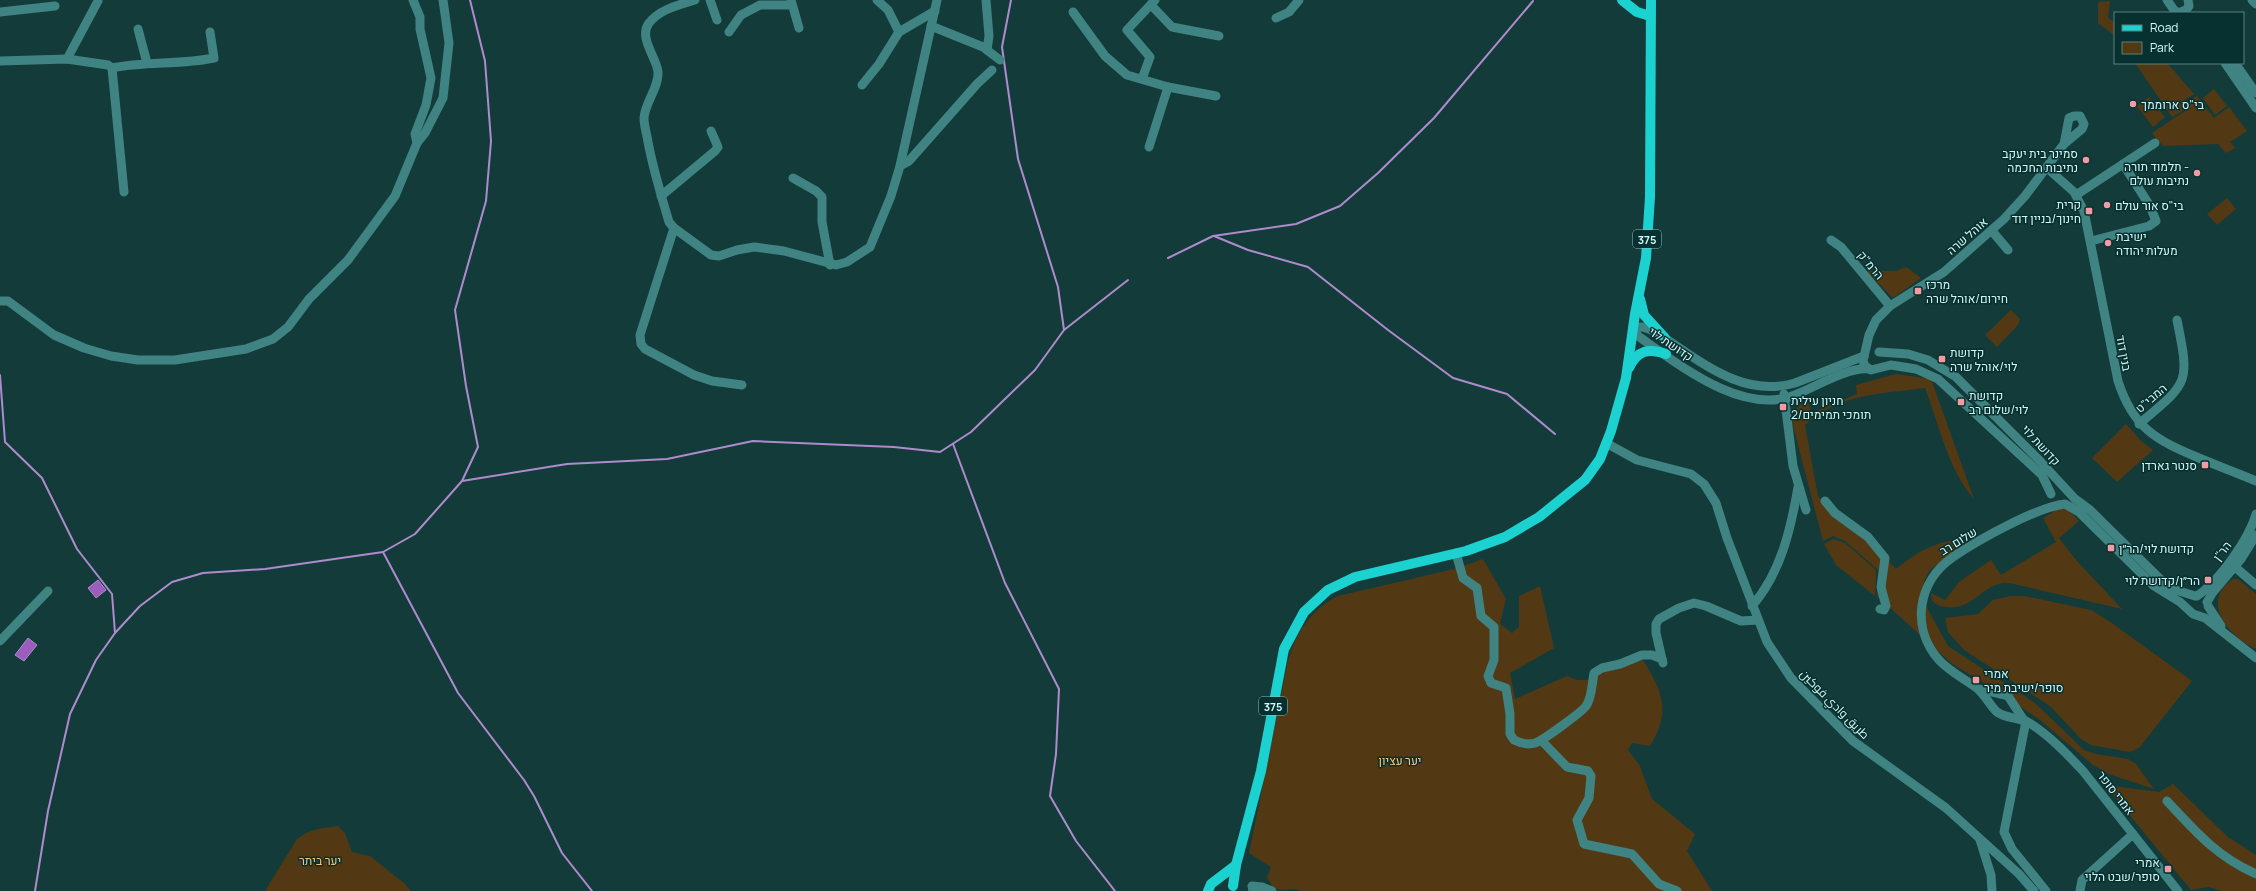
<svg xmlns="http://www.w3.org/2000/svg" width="2256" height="891" font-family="Manrope,Cairo,Heebo,sans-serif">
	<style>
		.green { fill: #523914 }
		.water { fill: #9d5dbc; stroke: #ae8bcd }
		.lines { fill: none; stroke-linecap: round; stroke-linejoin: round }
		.stream { stroke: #ae8bcd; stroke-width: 2 }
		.minor { stroke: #3f8382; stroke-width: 9 }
		.major { stroke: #1cd2d0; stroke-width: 10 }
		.poi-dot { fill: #f49aa2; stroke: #073030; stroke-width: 1.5 }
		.labels { text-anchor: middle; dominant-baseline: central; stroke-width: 3; stroke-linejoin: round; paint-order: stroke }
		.shield { fill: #073030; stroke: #96bbbb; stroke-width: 1 }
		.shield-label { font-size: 11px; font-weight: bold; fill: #d4f7f6 }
		.poi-label { font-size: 12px; fill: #d4f7f6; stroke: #073030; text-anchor: start }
		.street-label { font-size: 12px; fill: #d4f7f6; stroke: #073030 }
		.park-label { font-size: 12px; fill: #f9c47a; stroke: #073030 }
	</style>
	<rect width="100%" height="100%" fill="#133b3a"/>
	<g class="green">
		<path d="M 2110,1 L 2108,18 L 2115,22 L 2115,36 L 2098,23 L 2098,2 Z"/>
		<path d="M 2135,63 L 2167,63 L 2194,94 L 2183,101 L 2186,109 L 2172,117 Z"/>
		<path d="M 2214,89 L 2227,106 L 2215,115 L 2203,98 Z"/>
		<path d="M 2197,96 L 2214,118 L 2229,107 L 2247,131 L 2230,142 L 2235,148 L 2226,153 L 2218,144 L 2163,146 L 2152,133 L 2188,109 L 2185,102 Z"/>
		<path d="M 2149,97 L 2165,117 L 2153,127 L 2137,106 Z"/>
		<path d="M 2227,198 L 2236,209 L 2217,225 L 2207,214 Z"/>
		<path d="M 1906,267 L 1921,278 L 1893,298 L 1866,271 L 1896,271 Z"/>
		<path d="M 2011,310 L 2020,319 L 2018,325 L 1997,347 L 1985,335 Z"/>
		<path d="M 1896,374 L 1931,379 L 1974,499 C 1948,469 1939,425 1925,388 C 1881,394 1840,393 1805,425 L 1818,496 L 1841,521 L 1878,549 L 1896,569 C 1920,550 1938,539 1969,540 L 1930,570 L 1924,581 L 1923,593 L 1926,606 L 1948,646 L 2035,703 L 2084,750 L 2096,754 L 2128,759 L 2136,764 L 2154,789 L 2109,774 L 2093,765 L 2040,720 L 2005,696 L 1951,663 L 1877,596 L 1878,570 L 1845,541 L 1833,536 L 1823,541 L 1792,422 C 1793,410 1797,406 1808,400 L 1811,413 L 1857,394 L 1856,385 Z"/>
		<path d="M 2126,424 L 2141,441 L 2153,450 L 2117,482 L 2092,458 Z"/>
		<path d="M 2061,507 L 2067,509 L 2079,521 L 2059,538 L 2076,560 L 2122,609 L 2018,585 C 2013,584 2007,582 2002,583 C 1979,588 1973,610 1946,607 C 1940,606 1936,605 1932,600 L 1931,593 L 1945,600 L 1959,582 L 1991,560 L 2001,575 L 2056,542 L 2043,518 Z"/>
		<path d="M 1833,539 L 1845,543 L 1876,570 L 1875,596 L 1836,565 L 1824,544 Z"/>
		<path d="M 1483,559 L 1506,599 L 1500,624 L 1512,633 L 1519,627 L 1519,596 L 1540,586 L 1554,648 L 1510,673 L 1515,699 L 1567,676 L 1577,680 L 1590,680 L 1592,676 L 1643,660 C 1663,692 1671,712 1650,746 L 1632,743 L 1628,750 L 1640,766 L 1652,799 L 1695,834 L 1687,851 L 1712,891 L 1301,891 L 1296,889 L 1279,890 L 1272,886 L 1267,877 L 1271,867 L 1249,853 L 1288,661 C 1296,633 1311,609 1338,596 L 1454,569 Z"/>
		<path d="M 2233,579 L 2238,579 L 2256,594 L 2256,649 C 2229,637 2199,602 2233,579 Z"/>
		<path d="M 2010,596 L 2025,596 L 2091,610 L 2109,621 L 2192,681 L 2139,748 L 2130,752 L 2091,745 L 2081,739 L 2050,706 L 1964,650 L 1948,632 L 1945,618 L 1978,614 L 1993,600 Z"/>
		<path d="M 2173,784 L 2228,837 L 2256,855 L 2256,891 L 2221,891 L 2209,887 L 2191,890 L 2105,785 L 2159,792 Z"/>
		<path d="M 338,826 L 345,833 L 352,852 L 370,856 L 405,884 L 411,891 L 265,891 L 297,839 C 309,829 323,828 338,826 Z"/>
	</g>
	<g class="water">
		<path d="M 98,580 L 106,590 L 96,598 L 88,588 Z"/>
		<path d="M 28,638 L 37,645 L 24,661 L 15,655 Z"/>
	</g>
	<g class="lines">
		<g class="stream">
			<path d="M 1011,0 L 1002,47 L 1018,159 L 1058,287 L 1064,330"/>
			<path d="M 1214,236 L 1248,250 L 1308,267 L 1388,330 L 1453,378 L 1507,394 L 1555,434"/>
			<path d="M 1168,258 L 1213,236 L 1296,224 L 1340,206 L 1378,173 L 1434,118 L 1533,1"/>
			<path d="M 0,375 L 5,442 L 42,478 L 77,549 L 112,594 L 115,633"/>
			<path d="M 953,444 L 1005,583 L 1059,689 L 1056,754 L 1050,796 L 1076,841 L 1115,891"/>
			<path d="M 462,481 L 567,464 L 667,459 L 753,441 L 894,447 L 940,452 L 971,432 L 1035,370 L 1064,330 L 1128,280"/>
			<path d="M 383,552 L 458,693 L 524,780 L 534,796 L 562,853 L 592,891"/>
			<path d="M 35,891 L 48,811 L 70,714 L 96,660 L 115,633 L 140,606 L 172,582 L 203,573 L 265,569 L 383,552 L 415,534 L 462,481 L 478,447 L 466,386 L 455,310 L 486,201 L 491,141 L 485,61 L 470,0"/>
		</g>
		<g class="minor">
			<path d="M 413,0 L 420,17 L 420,29 L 431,78 L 426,105 L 415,134 L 417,143"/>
			<path d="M 695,0 C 679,5 660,9 649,23 C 638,38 657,58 658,72 C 659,88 645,102 644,118 C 644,126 647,135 648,142 C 653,169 661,195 669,222 L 674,228 L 711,255 L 719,256 L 737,250 L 754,247 L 784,251 L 836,265 L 847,262 L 870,247 L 891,196 L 900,166 L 937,0"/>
			<path d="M 710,0 L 717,20"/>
			<path d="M 791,0 L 799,28"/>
			<path d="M 877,0 L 888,10 L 899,32"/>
			<path d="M 986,0 L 989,36 L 987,50"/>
			<path d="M 2167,0 L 2174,10 L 2179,13"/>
			<path d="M 2252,0 L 2256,4"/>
			<path d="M 1152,6 L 1172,27 L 1219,36"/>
			<path d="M 0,12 L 55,6"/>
			<path d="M 1073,12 L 1105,56 L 1127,75 L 1168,87 L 1216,96"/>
			<path d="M 2178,13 L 2186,10 L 2189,6 L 2188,0"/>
			<path d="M 1276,18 L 1289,12 L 1299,0"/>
			<path d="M 931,26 L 983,47 L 1000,60"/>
			<path d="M 138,29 L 147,63"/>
			<path d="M 729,32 L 741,15 L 760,5 L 791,5"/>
			<path d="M 67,59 L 98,1"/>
			<path d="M 0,61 L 67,59 L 108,65 L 112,68 C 145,61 180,65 214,58 L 210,32"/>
			<path d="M 2225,63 L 2256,108"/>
			<path d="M 2235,63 L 2256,93"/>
			<path d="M 112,68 L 124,192"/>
			<path d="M 1142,79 L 1150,57 L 1127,30 L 1155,0"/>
			<path d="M 862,85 L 879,64 L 899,32 L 935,11"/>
			<path d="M 1149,147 L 1168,87"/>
			<path d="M 900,166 L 909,161 L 977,84 L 992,70"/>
			<path d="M 2047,168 L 2074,192 L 2084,211 L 2118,381 C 2133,428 2156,440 2199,458 C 2218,466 2237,473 2256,481"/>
			<path d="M 793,178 L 816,191 L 822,197 L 822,222 L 830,265"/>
			<path d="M 2076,195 L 2155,143"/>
			<path d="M 661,196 L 715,151 L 718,147 L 711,131"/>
			<path d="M 674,228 L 640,335 L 641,344 L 645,349 L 694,375 L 712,381 L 742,385"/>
			<path d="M 1992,231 L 2008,250"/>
			<path d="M 1831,240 L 1841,247 L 1890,306"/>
			<path d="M 2091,241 L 2149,226 L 2156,221 L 2150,206 L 2123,164"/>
			<path d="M 0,301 L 8,301 L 54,335 L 84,348 L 111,356 L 138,360 L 175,360 L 246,349 L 273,339 L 288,327 L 309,299 L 348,260 L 395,196 L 417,143 L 425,133 L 443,98 L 449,43 L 443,0"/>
			<path d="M 1633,327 L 1638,336 C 1679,365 1745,418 1797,394 C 1815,387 1850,366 1869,369"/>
			<path d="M 1633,327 L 1643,327 L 1654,331 C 1697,358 1740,399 1795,383 L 1864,356"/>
			<path d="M 1879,352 L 1908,354 L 1928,360 L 1956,377 L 2039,460 L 2075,499 L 2090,510 L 2160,579 L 2176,590 L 2195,596"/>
			<path d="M 1784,394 L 1793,466 L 1806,510"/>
			<path d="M 2139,424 C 2189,382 2190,384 2177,320"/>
			<path d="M 1606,443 L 1637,460 L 1691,474 L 1704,484 L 1716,503 L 1727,538 L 1767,642 L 1791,678 L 1853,741 L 1946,808 L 2019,874 L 2034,891"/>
			<path d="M 2051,494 L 2042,475 L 1938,379 L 1916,369 L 1891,365 L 1871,370 L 1865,366 L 1863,361 L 1869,335 L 1876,320 L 1890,306 L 1944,272 L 2004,219 L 2025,196 L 2064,144 L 2069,118 L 2074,116 L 2080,116 L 2084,124 L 2082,129 L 2064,144"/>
			<path d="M 1825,501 L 1835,513 L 1868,537 L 1885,558 L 1881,587 L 1886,606 L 1884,610 L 1880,609"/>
			<path d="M 1456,553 L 1463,578 L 1477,588 L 1481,616 L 1494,627 L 1494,660 L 1488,676 L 1491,683 L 1506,688 L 1510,714 L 1510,734 L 1514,740 C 1520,743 1528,745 1535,743 C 1541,742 1583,711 1586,706 C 1592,698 1592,683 1594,673 L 1602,668 L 1620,664 L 1642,655 L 1652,655 L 1662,659 L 1663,663"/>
			<path d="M 2235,567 L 2256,585"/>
			<path d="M 2197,596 C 2219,581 2249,539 2256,514"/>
			<path d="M 2207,602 L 2213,592 L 2241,559 L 2256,535"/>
			<path d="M 1752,606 C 1781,573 1791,528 1798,487"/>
			<path d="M 2208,606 L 2221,626"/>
			<path d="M 0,641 L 48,591"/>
			<path d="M 1662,659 L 1656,633 L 1656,624 L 1659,619 L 1679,608 L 1694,603 L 1706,606 L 1741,621 L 1758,620"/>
			<path d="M 1979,689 L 2008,696 L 2023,719"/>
			<path d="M 2026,721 L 2004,832 L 2012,849 L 2046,891"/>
			<path d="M 1541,740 L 1567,767 L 1588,771 L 1591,776 L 1589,798 L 1577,820 L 1584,844 L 1632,854 L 1659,884 L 1677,891"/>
			<path d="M 2167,801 C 2196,832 2216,856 2256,874"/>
			<path d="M 1980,840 L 1991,875 L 1992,891"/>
			<path d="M 1253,891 L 1252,886 L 1262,887 L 1272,891"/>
			<path d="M 2080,891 L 2082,880 L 2133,834"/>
			<path d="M 2178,891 L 2083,771 C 2067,754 2051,737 2031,724 C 2022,718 2004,718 1997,712 C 1990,706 1986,696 1978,689 C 1965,679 1950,672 1939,660 C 1910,627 1918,581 1953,557 C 1978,540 2037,507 2065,504 L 2079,512 L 2154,586 L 2180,602 L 2193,614 L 2205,618 L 2256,658"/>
		</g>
		<g class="major">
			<path d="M 1622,0 L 1637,12 L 1650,16"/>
			<path d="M 1640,299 L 1644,315 L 1665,338"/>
			<path d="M 1629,368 C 1637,350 1649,348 1666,354"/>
			<path d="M 1233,886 L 1236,865 L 1261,771 L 1284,649 L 1304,612 L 1328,590 L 1355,577 L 1466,551 L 1505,537 L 1539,517 L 1585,480 L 1600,459 L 1611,431 L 1626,378 L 1635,314 L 1646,258 L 1650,197 L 1651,0"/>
			<path d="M 1208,891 L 1211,884 L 1236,865"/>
		</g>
	</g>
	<g class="poi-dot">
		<circle cx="2133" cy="104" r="4"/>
		<circle cx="2086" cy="160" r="4"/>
		<circle cx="2197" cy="173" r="4"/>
		<circle cx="2107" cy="205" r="4"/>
		<rect x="2085" y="207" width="8" height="8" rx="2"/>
		<circle cx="2108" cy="243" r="4"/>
		<rect x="1914" y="287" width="8" height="8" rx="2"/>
		<rect x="1938" y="355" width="8" height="8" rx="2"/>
		<rect x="1957" y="398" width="8" height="8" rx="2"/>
		<rect x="1779" y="403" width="8" height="8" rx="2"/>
		<rect x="2201" y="461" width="8" height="8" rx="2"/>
		<rect x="2107" y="544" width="8" height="8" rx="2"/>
		<rect x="2204" y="576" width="8" height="8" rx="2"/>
		<rect x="1972" y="676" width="8" height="8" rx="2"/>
		<rect x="2164" y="865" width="8" height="8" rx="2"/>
	</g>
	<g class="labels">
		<g class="shield">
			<rect x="1633" y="230" width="28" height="18" rx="3"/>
			<rect x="1259" y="697" width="28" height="18" rx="3"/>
		</g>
		<g class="shield-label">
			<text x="1647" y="239">375</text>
			<text x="1273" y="706">375</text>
		</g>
		<g class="poi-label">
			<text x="2141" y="104">בי"ס ארוממך</text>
			<text x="2078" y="153" text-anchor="end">סמינר בית יעקב<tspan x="2078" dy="14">נתיבות החכמה</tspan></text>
			<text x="2189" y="166" text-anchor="end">תלמוד תורה -<tspan x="2189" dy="14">נתיבות עולם</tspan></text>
			<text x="2081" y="204" text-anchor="end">קרית<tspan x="2081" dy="14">חינוך/בניין דוד</tspan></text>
			<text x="2115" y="205">בי"ס אור עולם</text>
			<text x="2116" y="236">ישיבת<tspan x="2116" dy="14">מעלות יהודה</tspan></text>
			<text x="1926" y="284">מרכז<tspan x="1926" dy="14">חירום/אוהל שרה</tspan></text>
			<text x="1950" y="352">קדושת<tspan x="1950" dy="14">לוי/אוהל שרה</tspan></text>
			<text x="1969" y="395">קדושת<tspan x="1969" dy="14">לוי/שלום רב</tspan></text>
			<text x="1791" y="400">חניון עילית<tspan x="1791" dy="14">2/תומכי תמימים</tspan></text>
			<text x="2197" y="465" text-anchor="end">סנטר גארדן</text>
			<text x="2119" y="548">קדושת לוי/הר״ן</text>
			<text x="2200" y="580" text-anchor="end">הר״ן/קדושת לוי</text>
			<text x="1984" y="673">אמרי<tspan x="1984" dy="14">סופר/ישיבת מיר</tspan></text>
			<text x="2160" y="862" text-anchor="end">אמרי<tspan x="2160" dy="14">סופר/שבט הלוי</tspan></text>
		</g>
		<g class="street-label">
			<text transform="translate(1967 236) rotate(-41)">אוהל שרה</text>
			<text transform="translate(1871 265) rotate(50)">הרמ"ק</text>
			<text transform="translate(1671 344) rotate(34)">קדושת לוי</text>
			<text transform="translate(2124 353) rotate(79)">בנין דוד</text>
			<text transform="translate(2151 398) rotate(-41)">המבי"ט</text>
			<text transform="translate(2041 445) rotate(47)">קדושת לוי</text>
			<text transform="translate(1958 541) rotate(-32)">שלום רב</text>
			<text transform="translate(2222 551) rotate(-52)">הר"ן</text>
			<text transform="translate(1835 704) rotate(45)">طريق وادي فوکين</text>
			<text transform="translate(2116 793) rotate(52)">אמרי סופר</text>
		</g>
		<g class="park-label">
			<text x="1400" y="760">יער עציון</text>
			<text x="320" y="860">יער ביתר</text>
		</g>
	</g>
	<rect x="2114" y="12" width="130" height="52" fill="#073030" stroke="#59807f"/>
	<rect x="2122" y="25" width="20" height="6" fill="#1cd2d0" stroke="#59807f"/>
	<text x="2150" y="32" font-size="12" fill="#d4f7f6">Road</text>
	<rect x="2122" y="42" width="20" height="12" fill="#523914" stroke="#59807f"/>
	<text x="2150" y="52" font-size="12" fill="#d4f7f6">Park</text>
</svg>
